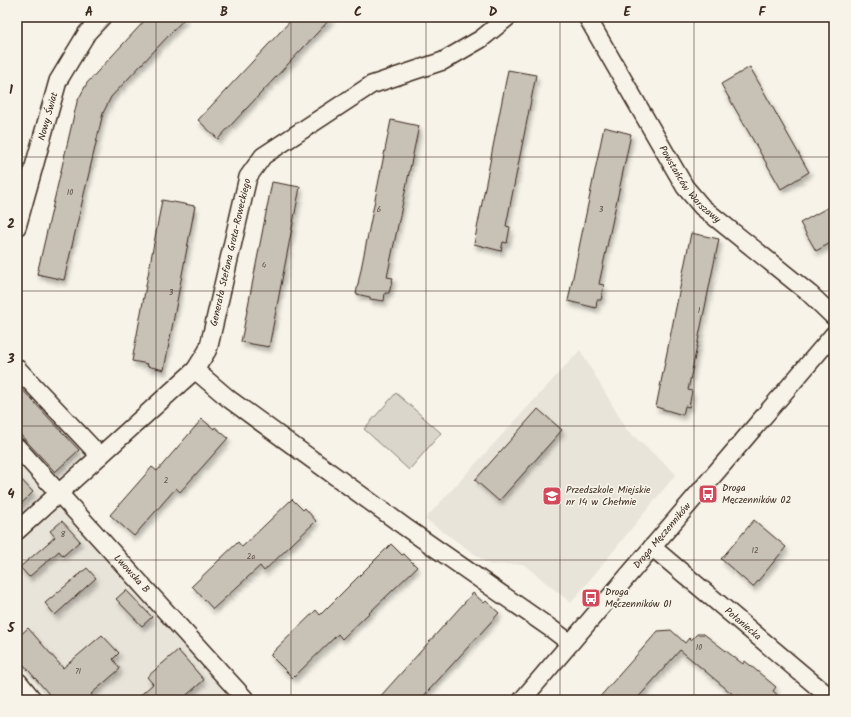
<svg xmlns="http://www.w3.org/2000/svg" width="851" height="717" font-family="Kalam,sans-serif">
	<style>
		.built { fill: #e9e4d9 }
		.green { fill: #dbd6cb; stroke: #8b8074 }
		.building { fill: #c8c1b6; stroke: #3b2a1e; filter: url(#shadow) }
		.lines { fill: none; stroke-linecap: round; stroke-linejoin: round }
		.minor-casing { stroke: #3b2a1e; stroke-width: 20 }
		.major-casing { stroke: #3b2a1e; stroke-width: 25 }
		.minor { stroke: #f7f3e8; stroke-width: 17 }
		.major { stroke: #f7f3e8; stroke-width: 22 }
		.grid { fill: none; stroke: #3b2a1e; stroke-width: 1; stroke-opacity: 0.55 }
		.labels { text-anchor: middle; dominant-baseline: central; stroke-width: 3.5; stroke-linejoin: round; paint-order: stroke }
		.number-label { font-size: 8px; fill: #5e5044 }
		.street-label { font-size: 10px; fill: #3b2a1e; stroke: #f7f3e8 }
		.poi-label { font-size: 10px; fill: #3b2a1e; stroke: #f7f3e8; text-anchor: start }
		.neatline { fill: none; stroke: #3b2a1e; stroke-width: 1.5 }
		.grid-label { font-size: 13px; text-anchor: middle; font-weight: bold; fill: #3b2a1e }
	</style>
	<defs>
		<filter id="shadow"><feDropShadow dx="2.5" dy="4.5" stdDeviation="2" flood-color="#0004"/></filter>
	</defs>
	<rect width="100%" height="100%" fill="#f7f3e8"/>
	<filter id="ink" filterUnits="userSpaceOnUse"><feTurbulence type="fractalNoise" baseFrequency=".025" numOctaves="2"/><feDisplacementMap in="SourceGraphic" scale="8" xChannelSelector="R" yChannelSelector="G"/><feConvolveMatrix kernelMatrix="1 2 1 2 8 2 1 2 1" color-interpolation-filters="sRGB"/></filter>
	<g filter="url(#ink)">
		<g class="built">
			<path d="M 580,350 L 627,430 L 676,474 L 571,603 L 523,564 L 490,565 L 425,519 Z"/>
			<path d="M 17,367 L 97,453 L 17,525 Z"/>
			<path d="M 65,495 L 255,700 L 54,700 L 17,657 L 17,539 Z"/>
		</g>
		<path class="green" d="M 396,393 L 441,433 L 409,470 L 364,429 Z"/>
		<g class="building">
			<path d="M 148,17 L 186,17 L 111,97 L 103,113 L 64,280 L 37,274 L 77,102 L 87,83 Z"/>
			<path d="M 294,17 L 332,17 L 218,139 L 198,120 Z"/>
			<path d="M 750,67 L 809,172 L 781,189 L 721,84 Z"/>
			<path d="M 508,70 L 536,75 L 506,226 L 510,227 L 507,243 L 503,242 L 501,251 L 474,244 Z"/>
			<path d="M 391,120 L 419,126 L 387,277 L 393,278 L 389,293 L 385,293 L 384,301 L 370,299 L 370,297 L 356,294 Z"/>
			<path d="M 604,127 L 631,134 L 599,284 L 604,285 L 601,300 L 597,300 L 596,308 L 568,301 Z"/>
			<path d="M 272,182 L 300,187 L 269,347 L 241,342 Z"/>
			<path d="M 162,200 L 195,206 L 164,370 L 147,366 L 148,364 L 132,361 Z"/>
			<path d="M 834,204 L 834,241 L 816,251 L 800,223 Z"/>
			<path d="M 691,233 L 719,239 L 688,390 L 692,391 L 689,407 L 685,406 L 683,415 L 656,407 Z"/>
			<path d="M 17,384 L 79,450 L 55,472 L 17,431 Z"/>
			<path d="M 538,409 L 562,430 L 499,501 L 475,480 Z"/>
			<path d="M 202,419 L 214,429 L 215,427 L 228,438 L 180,492 L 176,488 L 134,536 L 110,515 L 152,467 L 157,471 Z"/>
			<path d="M 17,475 L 33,492 L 17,508 Z"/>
			<path d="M 292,499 L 303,510 L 305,508 L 316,521 L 264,571 L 260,566 L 213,609 L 192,586 L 238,542 L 242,547 Z"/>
			<path d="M 754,520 L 786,547 L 753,587 L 721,559 Z"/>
			<path d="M 62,521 L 80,541 L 63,556 L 59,551 L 29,577 L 20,567 L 55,537 L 50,531 Z"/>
			<path d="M 391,544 L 402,555 L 404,554 L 417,567 L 342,639 L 338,634 L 293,678 L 270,655 L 316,610 L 320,615 Z"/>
			<path d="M 87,568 L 96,578 L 55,615 L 45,603 Z"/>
			<path d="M 126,590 L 152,617 L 142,626 L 116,599 Z"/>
			<path d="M 473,593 L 484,603 L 486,601 L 499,613 L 420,700 L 377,700 Z"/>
			<path d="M 28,628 L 63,668 L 102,635 L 119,653 L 113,659 L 120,669 L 91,694 L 95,700 L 54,700 L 17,657 L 17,638 Z"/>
			<path d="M 671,630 L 685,643 L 689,638 L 691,640 L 697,634 L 704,634 L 743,664 L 745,661 L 776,687 L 773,691 L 783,700 L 745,700 L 738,694 L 736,697 L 680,650 L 636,700 L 597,700 L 658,631 Z"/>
			<path d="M 178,650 L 204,680 L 181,700 L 135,700 L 153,684 L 147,677 Z"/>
		</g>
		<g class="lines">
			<g class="minor-casing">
				<g id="minor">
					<path id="s1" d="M 587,17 L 685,187 L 702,207 L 810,294 L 834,317"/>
					<path id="s2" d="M 17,227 L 58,81 L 87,33 L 102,17"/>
					<path d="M 17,368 L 100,456"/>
					<path d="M 195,370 L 229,399 L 405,527 L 553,630 L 570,643"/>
					<path id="s3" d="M 17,447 L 246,700"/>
					<path id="s4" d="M 17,531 L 195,370 L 207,351 L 209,346 L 248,177 L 263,156 L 371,85 L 443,61 L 481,39 L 508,17"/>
					<path id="s5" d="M 652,547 L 833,700"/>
					<path id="s6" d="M 522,700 L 834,334"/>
				</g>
			</g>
			<g class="major-casing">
				<path id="major" d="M 17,684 L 30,700"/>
			</g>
			<use href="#minor" class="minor"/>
			<use href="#major" class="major"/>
		</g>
	</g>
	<path class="grid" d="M 156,17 L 156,700M 291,17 L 291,700M 426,17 L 426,700M 560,17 L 560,700M 694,17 L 694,700M 17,157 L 834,157M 17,291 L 834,291M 17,426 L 834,426M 17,560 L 834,560"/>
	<defs>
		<g id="bus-square" transform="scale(1)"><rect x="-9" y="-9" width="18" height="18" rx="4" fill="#d1495b" stroke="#f7f3e8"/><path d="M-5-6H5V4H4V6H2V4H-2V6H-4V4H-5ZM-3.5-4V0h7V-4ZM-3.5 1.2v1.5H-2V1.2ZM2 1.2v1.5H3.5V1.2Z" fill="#fff"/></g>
		<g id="school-square" transform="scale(1)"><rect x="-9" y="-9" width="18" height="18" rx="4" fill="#d1495b" stroke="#f7f3e8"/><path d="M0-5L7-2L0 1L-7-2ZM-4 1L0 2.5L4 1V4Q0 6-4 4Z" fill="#fff"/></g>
	</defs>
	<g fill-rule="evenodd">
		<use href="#bus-square" x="708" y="494"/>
		<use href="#school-square" x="552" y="496"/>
		<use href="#bus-square" x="591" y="598"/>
	</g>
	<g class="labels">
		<g class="number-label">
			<text x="70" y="192">10</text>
			<text x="379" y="209">6</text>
			<text x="601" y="209">3</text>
			<text x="264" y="265">4</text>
			<text x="171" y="292">3</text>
			<text x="699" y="310">1</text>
			<text x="166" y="480">2</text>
			<text x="63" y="534">8</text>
			<text x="755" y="550">12</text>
			<text x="251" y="556">2a</text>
			<text x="699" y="647">10</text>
			<text x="78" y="671">71</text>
		</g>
		<g class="street-label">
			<text stroke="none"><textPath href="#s2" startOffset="115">Nowy Świat</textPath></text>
			<text stroke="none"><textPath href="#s1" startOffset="197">Powstańców Warszawy</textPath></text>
			<text stroke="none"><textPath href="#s4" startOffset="364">Generała Stefana Grota-Roweckiego</textPath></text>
			<text stroke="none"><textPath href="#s6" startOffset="216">Droga Męczenników</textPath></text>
			<text stroke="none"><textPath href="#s3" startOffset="171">Lwowska B</textPath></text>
			<text stroke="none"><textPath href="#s5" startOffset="119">Połaniecka</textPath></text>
		</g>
		<g class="poi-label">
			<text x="722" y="488">Droga<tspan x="722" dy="12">Męczenników 02</tspan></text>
			<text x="566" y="490">Przedszkole Miejskie<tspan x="566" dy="12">nr 14 w Chełmie</tspan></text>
			<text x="605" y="592">Droga<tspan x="605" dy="12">Męczenników 01</tspan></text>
		</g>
	</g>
	<rect width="851" height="717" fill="none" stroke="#f7f3e8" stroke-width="44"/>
	<rect x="22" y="22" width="807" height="673" class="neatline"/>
	<g class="grid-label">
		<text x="89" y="16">A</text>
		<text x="224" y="16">B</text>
		<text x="358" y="16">C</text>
		<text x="493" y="16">D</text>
		<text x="627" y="16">E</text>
		<text x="762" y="16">F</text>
		<text x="11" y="94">1</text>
		<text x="11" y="228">2</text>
		<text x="11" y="363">3</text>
		<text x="11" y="498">4</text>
		<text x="11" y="632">5</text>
	</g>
</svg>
